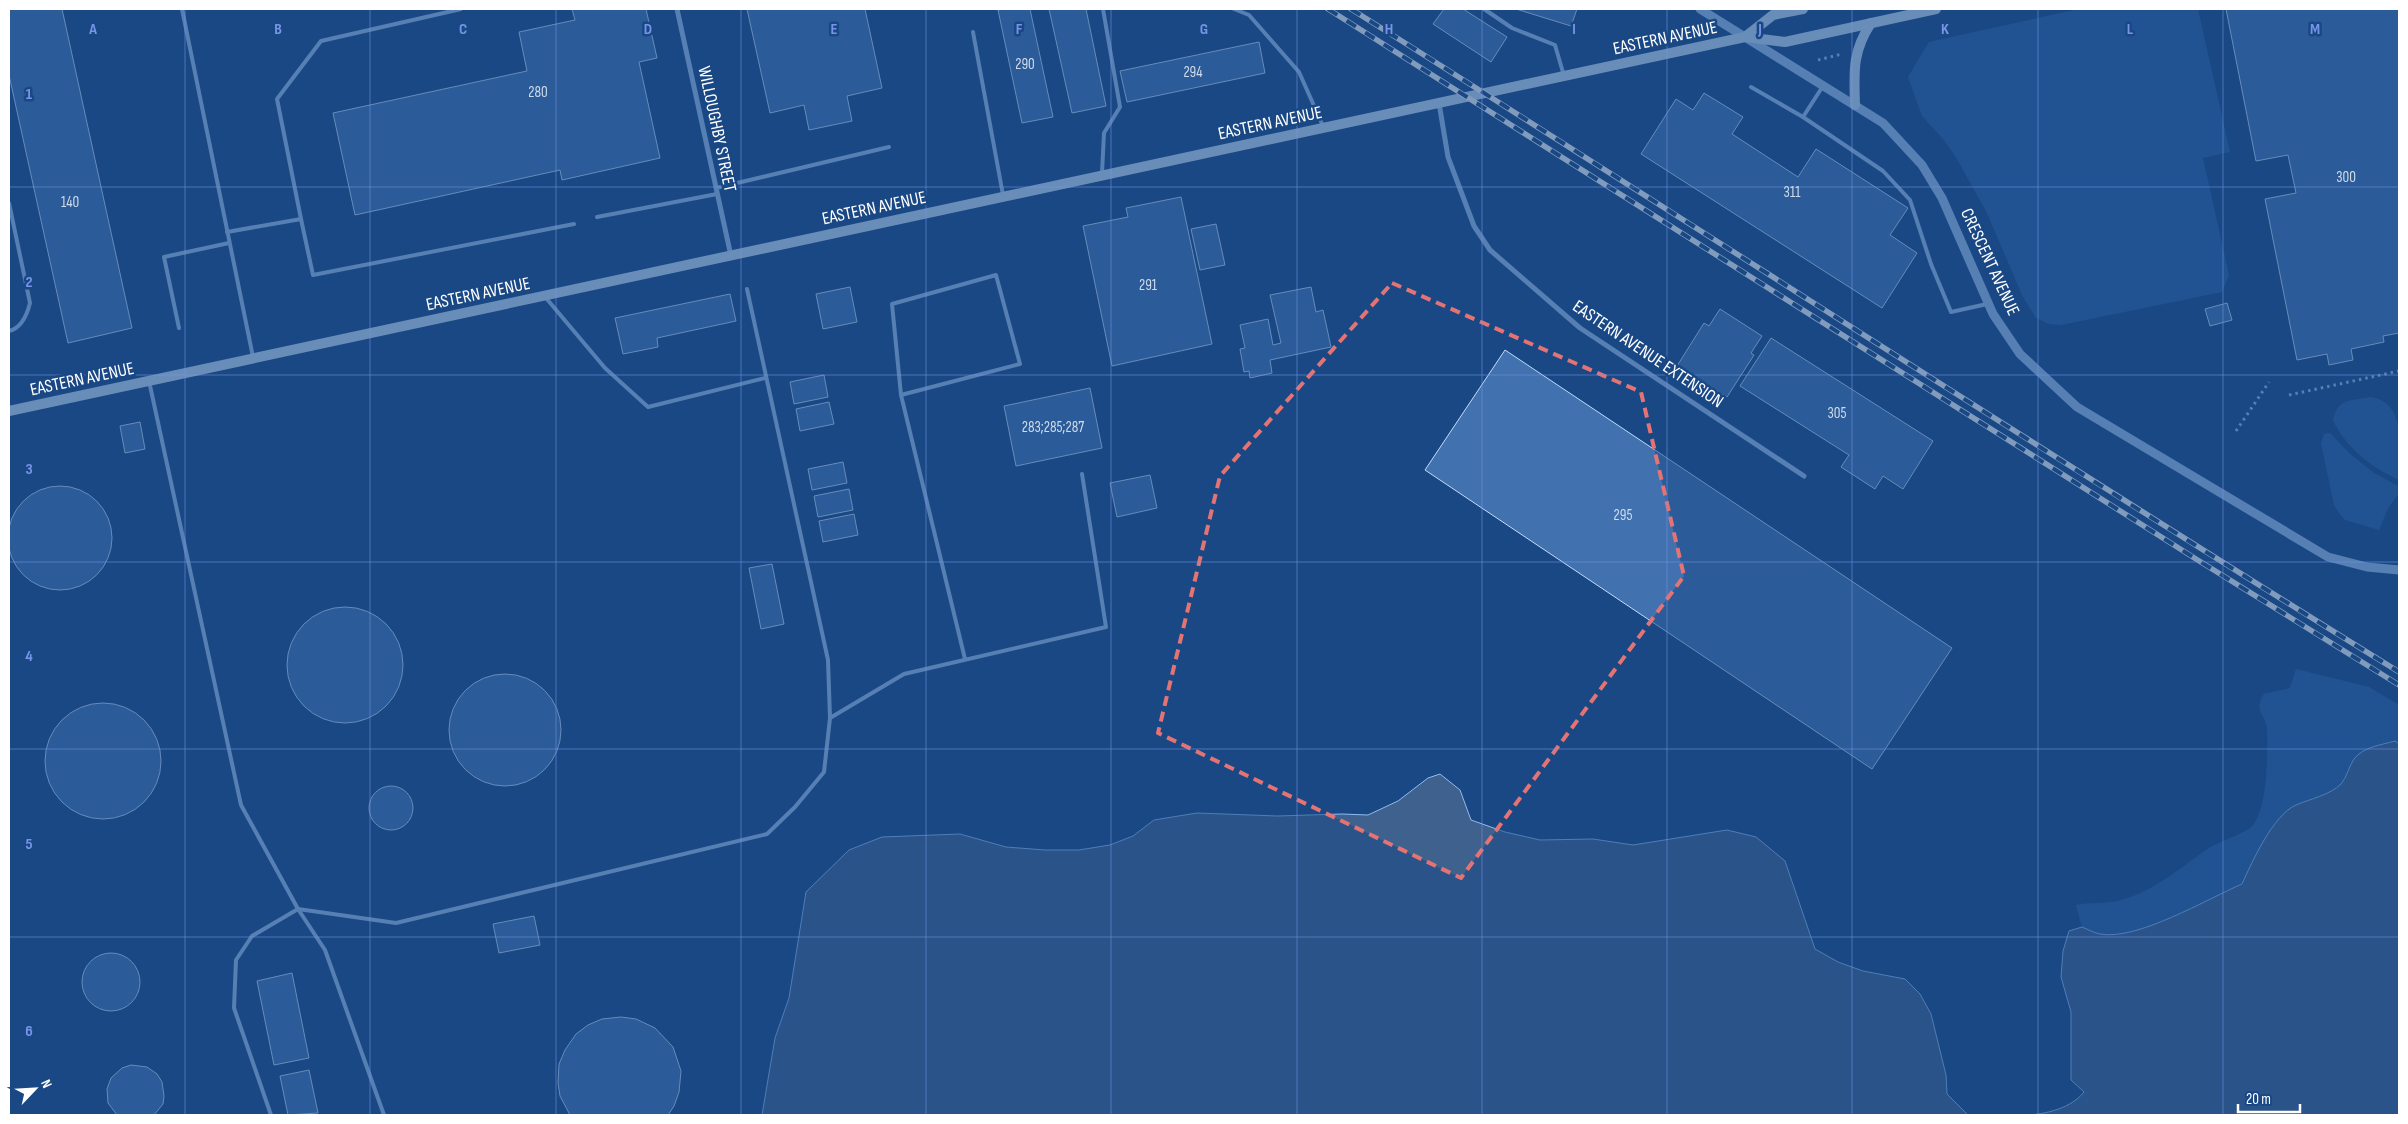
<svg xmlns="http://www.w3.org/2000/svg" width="2408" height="1124" font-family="'Sofia Sans Condensed',sans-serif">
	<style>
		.green { fill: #2c61a4 }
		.water { fill: #3e618e; stroke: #91bcef }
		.building { fill: #4171af; stroke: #c4dcf9 }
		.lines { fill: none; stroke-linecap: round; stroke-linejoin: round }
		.path { stroke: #9fc1ec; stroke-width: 3; stroke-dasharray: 2.5 4; stroke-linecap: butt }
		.service { stroke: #9fc1ec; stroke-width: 4 }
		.minor { stroke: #9fc1ec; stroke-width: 5 }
		.tertiary { stroke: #9fc1ec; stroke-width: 9 }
		.secondary { stroke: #cbdff9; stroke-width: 10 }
		.rail-casing { stroke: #fff; stroke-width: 5.5 }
		.rail { stroke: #194885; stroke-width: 4; stroke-dasharray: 11; stroke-linecap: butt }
		.marked { fill: none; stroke: #e47373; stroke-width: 4; stroke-dasharray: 10 6; stroke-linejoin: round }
		.grid { fill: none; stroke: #7795e8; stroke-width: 1; stroke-opacity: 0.55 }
		.labels { text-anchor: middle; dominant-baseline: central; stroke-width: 5; stroke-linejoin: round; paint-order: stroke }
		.number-label { font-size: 15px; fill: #d0dceb }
		.street-label { font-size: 18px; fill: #fff; stroke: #194885 }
		.grid-label { font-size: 16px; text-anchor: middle; font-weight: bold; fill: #7795e8; stroke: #194885; stroke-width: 5; stroke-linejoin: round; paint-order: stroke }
	</style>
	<rect width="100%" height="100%" fill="#194885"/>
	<g class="green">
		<path d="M 2079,9 L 2198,9 L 2230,152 L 2203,158 L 2229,275 L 2222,292 L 2061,325 L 2049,324 L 2036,318 L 2023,297 L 1986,211 L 1957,159 L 1944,140 L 1922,116 L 1908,77 L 1929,42 Z"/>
		<path d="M 2371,397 C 2408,404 2399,449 2399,480 C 2371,467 2346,448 2333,420 C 2338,398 2351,401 2371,397 Z"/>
		<path d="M 2330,433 L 2350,454 L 2374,473 L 2398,486 L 2399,493 L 2388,508 L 2379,530 L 2345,520 L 2339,513 L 2334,505 L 2321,443 L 2324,434 Z"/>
		<path d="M 2296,669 L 2369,687 L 2399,705 L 2399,1097 L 2071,1080 L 2071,1012 L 2061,977 L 2063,951 L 2069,931 L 2082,927 L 2076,905 C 2090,902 2109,904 2121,900 C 2155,891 2181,867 2209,848 C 2220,841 2241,835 2250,828 C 2264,817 2266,779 2267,763 C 2267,751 2268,740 2267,729 C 2265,712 2253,713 2264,694 L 2290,688 Z"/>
	</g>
	<g class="water">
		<path d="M 2395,741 L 2399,744 L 2399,1115 L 2030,1115 C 2049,1113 2071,1108 2084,1092 L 2071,1080 L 2071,1012 L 2061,977 L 2063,951 L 2069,931 L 2082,927 C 2087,929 2094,933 2100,934 C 2137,941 2207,899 2242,884 C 2252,862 2273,815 2296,805 C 2310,799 2330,795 2341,784 C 2347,777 2349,766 2354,759 C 2363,747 2381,745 2395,741 Z"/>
		<path d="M 1440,774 L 1460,790 L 1471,820 L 1505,832 L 1540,840 L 1593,839 L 1633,845 L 1727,830 L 1756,837 L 1785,861 L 1815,949 L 1838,962 L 1863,971 L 1905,979 L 1920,994 L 1931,1014 L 1946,1075 L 1947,1094 L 1968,1115 L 762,1115 L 775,1038 L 789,998 L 806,892 L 849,850 L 882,837 L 960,834 L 1006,847 L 1045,850 L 1079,850 L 1110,845 L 1133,836 L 1154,820 L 1197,813 L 1277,816 L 1342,814 L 1368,815 L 1398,801 L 1428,778 Z"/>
	</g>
	<g class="building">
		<path d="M 9,9 L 62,9 L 132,328 L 68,343 L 9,75 Z"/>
		<path d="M 572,9 L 646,9 L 657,58 L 639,62 L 660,158 L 562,180 L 560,170 L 355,215 L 333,113 L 527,71 L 519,32 L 575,20 Z"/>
		<path d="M 747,9 L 865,9 L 882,88 L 847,96 L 852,121 L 809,130 L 804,105 L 770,113 Z"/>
		<path d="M 1005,9 L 1030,9 L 1053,117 L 1022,123 L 998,10 Z"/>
		<path d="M 1049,9 L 1086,9 L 1106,106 L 1072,113 Z"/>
		<path d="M 1444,9 L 1463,9 L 1507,37 L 1491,62 L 1433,24 Z"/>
		<path d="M 1516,9 L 1577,9 L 1571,26 Z"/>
		<path d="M 2226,9 L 2399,9 L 2399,333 L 2383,336 L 2384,342 L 2351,349 L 2353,360 L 2329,365 L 2327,354 L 2297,360 L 2265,199 L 2296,193 L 2288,155 L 2256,161 Z"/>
		<path d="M 1259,42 L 1265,73 L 1127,102 L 1120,71 Z"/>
		<path d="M 1704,93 L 1743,117 L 1732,134 L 1798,177 L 1816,149 L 1908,208 L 1890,235 L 1917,253 L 1882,308 L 1641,154 L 1676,99 L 1693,110 Z"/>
		<path d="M 1181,197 L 1212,344 L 1112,366 L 1083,226 L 1128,217 L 1126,208 Z"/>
		<path d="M 1216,224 L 1225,265 L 1200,270 L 1191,229 Z"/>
		<path d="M 850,287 L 857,322 L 823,329 L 816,294 Z"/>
		<path d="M 1311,287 L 1316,312 L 1323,310 L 1331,347 L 1270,360 L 1272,373 L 1250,378 L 1249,371 L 1244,372 L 1240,349 L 1245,348 L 1240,325 L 1268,319 L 1273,345 L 1281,343 L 1270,295 Z"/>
		<path d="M 730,294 L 736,321 L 657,338 L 658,347 L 623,354 L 615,318 Z"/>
		<path d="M 2227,303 L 2232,320 L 2210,326 L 2205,309 Z"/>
		<path d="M 1720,309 L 1762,336 L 1751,353 L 1754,355 L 1727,397 L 1677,366 L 1704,323 L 1709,326 Z"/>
		<path d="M 1771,338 L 1933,441 L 1903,489 L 1883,476 L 1875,489 L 1841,467 L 1849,455 L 1740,386 Z"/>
		<path d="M 1505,350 L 1952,648 L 1872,769 L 1425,470 Z"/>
		<path d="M 824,375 L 828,397 L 794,404 L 790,382 Z"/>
		<path d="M 1090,388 L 1102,448 L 1016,466 L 1004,406 Z"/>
		<path d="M 829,402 L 834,424 L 800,431 L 796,409 Z"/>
		<path d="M 140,422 L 145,449 L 125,453 L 120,426 Z"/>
		<path d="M 843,462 L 847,483 L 812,490 L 808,469 Z"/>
		<path d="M 1150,475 L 1157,508 L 1117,517 L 1110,483 Z"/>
		<circle cx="60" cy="538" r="52"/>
		<path d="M 849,489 L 853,510 L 818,517 L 814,496 Z"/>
		<path d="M 854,514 L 858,535 L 823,542 L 819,521 Z"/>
		<path d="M 772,564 L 784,624 L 761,629 L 749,568 Z"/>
		<circle cx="345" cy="665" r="58"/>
		<circle cx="505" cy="730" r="56"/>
		<circle cx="103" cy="761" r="58"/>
		<circle cx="391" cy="808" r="22"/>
		<path d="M 534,916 L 540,945 L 499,953 L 493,924 Z"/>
		<circle cx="111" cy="982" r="29"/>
		<path d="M 292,973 L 309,1058 L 274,1065 L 257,981 Z"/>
		<path d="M 621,1017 L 636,1019 L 655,1028 L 673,1047 L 681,1071 L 679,1092 L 674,1106 L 668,1115 L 570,1115 L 560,1096 L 558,1083 L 559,1064 L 565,1050 L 576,1034 L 588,1025 L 602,1019 Z"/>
		<path d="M 131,1065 L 147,1067 L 157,1074 L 162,1082 L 164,1096 L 163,1104 L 154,1115 L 117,1115 L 108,1103 L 107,1089 L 111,1078 L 122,1068 Z"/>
		<path d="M 309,1070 L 318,1113 L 288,1115 L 280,1076 Z"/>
	</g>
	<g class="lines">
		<g class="path">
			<path d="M 1818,60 L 1842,54"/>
			<path d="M 2289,395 L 2399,371"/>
			<path d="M 2236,431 L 2269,382"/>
		</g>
		<g class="service">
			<path d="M 182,9 L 253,357"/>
			<path d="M 1234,9 L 1249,15 L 1299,72 L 1323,126"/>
			<path d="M 1484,9 L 1512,28 L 1555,45 L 1564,76"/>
			<path d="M 973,32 L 1003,195"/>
			<path d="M 1751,87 L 1803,117 L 1883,171 L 1910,200 L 1931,264 L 1951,312 L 1987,304"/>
			<path d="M 1803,117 L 1823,86"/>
			<path d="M 1102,173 L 1104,133 L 1120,107 L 1103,9"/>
			<path d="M 716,188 L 889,147"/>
			<path d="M 9,203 L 30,303 C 27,315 22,328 9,331"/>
			<path d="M 597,217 L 717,194"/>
			<path d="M 301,219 L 277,99 L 321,41 L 461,9"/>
			<path d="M 227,232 L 301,219 L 313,275 L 574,224"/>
			<path d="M 546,298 L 605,368 L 648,407 L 765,378"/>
			<path d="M 179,328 L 164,257 L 229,243"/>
			<path d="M 149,381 L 241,805 L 298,909 L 325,950 L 384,1115"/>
			<path d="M 901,395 L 892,304 L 996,275 L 1020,364 L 901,395 L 965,659"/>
			<path d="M 830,718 L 904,674 L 1106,627 L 1082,474"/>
			<path d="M 271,1115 L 234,1008 L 236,960 L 252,936 L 298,909 L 396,923 L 767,834 L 795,807 L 824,772 L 830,718 L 828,660 L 747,289"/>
		</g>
		<g class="minor">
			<path d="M 677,9 L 731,256"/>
			<path d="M 1439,103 L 1448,157 L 1474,226 L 1490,250 L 1580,328 L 1804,476"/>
		</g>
		<path class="tertiary" d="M 1700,9 L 1883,123 L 1922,165 L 1942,198 L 1993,314 L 2020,354 L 2077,407 L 2328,557 L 2367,567 L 2399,570"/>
		<g class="secondary">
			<path d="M 1745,37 L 1773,15 L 1803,9"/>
			<path d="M 1855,105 C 1854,72 1852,52 1871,23"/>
			<path d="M 9,411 L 1745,37 L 1785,42 L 1936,9"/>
		</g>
		<g class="rail-casing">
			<g id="rail">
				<path d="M 1328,9 L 2196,559 L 2399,685"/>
				<path d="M 1351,9 C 1701,229 2047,455 2399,672"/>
			</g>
		</g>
		<use href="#rail" class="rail"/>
	</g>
	<path d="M0 0H2408V1124H0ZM 1392,283 L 1641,392 L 1684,576 L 1461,878 L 1158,733 L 1220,476 Z" fill="#194885" fill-opacity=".55" fill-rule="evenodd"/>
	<path class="marked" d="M 1392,283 L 1641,392 L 1684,576 L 1461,878 L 1158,733 L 1220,476 Z"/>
	<path class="grid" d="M 185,9 L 185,1115M 370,9 L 370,1115M 556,9 L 556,1115M 741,9 L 741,1115M 926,9 L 926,1115M 1111,9 L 1111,1115M 1297,9 L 1297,1115M 1482,9 L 1482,1115M 1667,9 L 1667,1115M 1852,9 L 1852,1115M 2038,9 L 2038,1115M 2223,9 L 2223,1115M 9,187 L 2399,187M 9,375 L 2399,375M 9,562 L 2399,562M 9,749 L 2399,749M 9,937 L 2399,937"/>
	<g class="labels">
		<g class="number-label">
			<text x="1025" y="64">290</text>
			<text x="1193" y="72">294</text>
			<text x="538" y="92">280</text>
			<text x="2346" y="177">300</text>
			<text x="1792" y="192">311</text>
			<text x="70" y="202">140</text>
			<text x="1148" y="285">291</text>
			<text x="1837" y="413">305</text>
			<text x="1053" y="427">283;285;287</text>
			<text x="1623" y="515">295</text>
		</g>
		<g class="street-label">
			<text transform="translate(1665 38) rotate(-12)">EASTERN AVENUE</text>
			<text transform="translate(1270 123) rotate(-12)">EASTERN AVENUE</text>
			<text transform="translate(717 129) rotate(78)">WILLOUGHBY STREET</text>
			<text transform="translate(874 208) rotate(-12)">EASTERN AVENUE</text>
			<text transform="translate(1990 262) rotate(65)">CRESCENT AVENUE</text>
			<text transform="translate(478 294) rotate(-12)">EASTERN AVENUE</text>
			<text transform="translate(1648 354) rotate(34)">EASTERN AVENUE EXTENSION</text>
			<text transform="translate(82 379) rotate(-12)">EASTERN AVENUE</text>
		</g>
	</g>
	<g class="grid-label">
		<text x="93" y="34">A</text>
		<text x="278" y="34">B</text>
		<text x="463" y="34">C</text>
		<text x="648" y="34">D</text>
		<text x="834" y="34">E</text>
		<text x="1019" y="34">F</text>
		<text x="1204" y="34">G</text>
		<text x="1389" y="34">H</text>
		<text x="1574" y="34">I</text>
		<text x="1760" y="34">J</text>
		<text x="1945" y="34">K</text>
		<text x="2130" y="34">L</text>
		<text x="2315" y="34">M</text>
		<text x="29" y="99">1</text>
		<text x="29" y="287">2</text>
		<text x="29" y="474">3</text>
		<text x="29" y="661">4</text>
		<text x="29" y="849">5</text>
		<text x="29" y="1036">6</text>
	</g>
	<rect width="2408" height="1124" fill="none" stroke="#ffffff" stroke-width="20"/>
	<g transform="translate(35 1089) rotate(65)" stroke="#194885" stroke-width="4" paint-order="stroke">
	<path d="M0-4L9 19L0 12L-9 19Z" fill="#ffffff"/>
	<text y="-8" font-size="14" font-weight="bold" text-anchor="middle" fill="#ffffff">N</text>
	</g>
	<path d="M2238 1104v8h62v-8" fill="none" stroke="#ffffff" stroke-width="2.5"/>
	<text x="2246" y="1104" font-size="15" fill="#ffffff" stroke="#194885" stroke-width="4" paint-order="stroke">20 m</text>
</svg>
